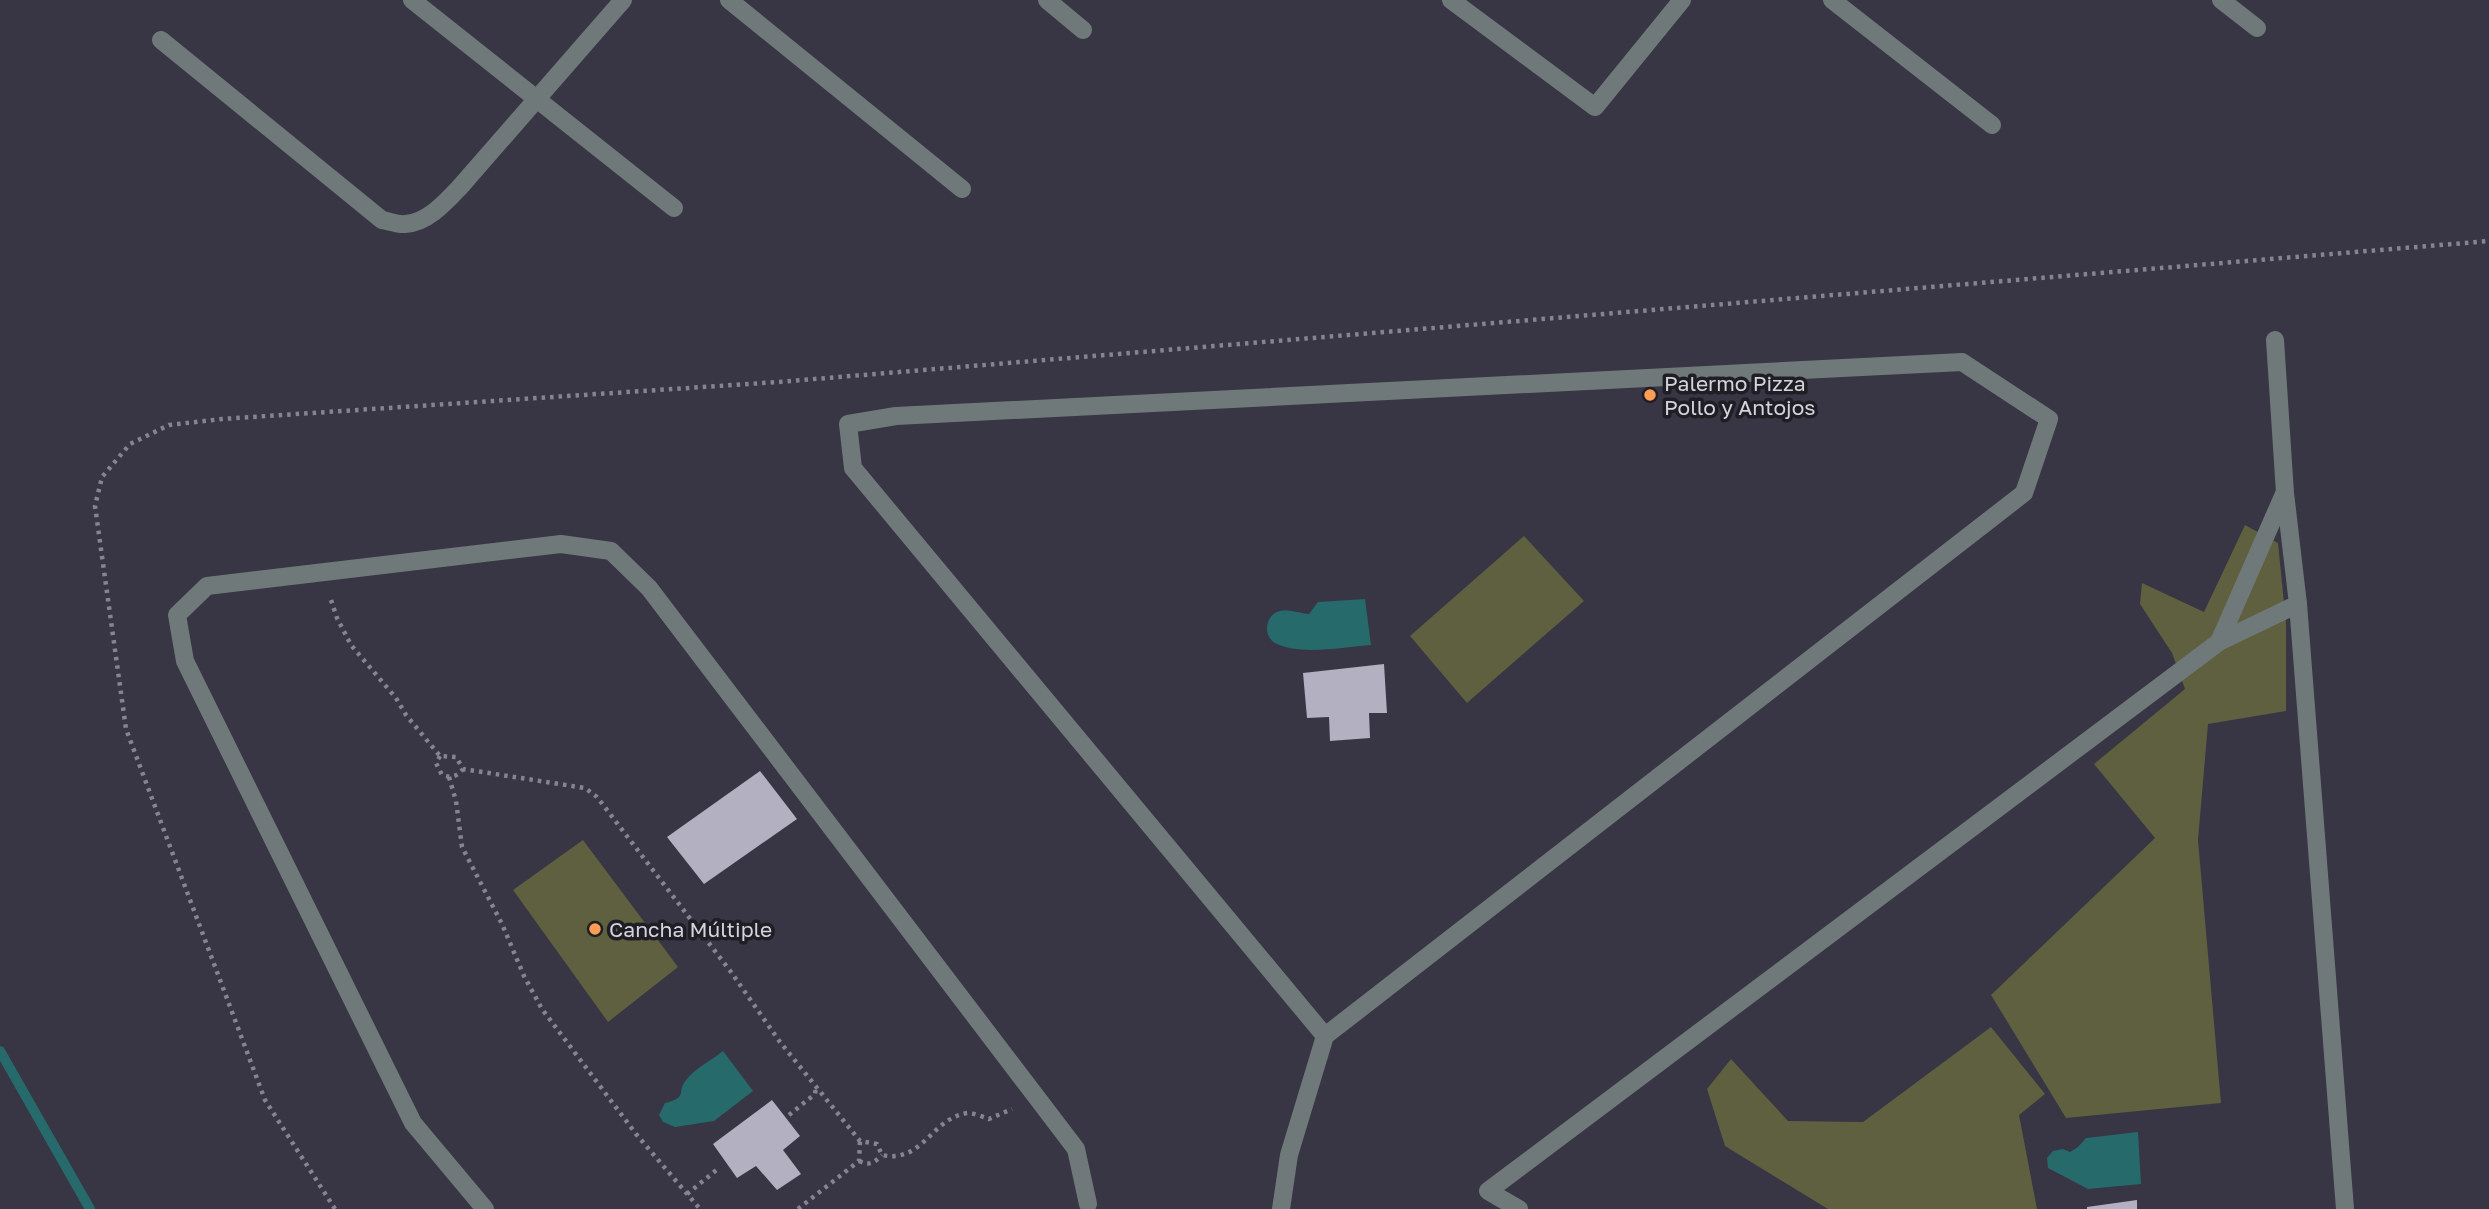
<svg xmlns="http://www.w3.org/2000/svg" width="2489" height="1209" font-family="'Golos Text',sans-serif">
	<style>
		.green { fill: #5e603f }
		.water { fill: #266a6b }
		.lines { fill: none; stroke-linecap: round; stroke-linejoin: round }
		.stream { stroke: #266a6b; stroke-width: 10 }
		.building { fill: #b3b0c2 }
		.path { stroke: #878491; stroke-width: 4.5; stroke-dasharray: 3.5 5; stroke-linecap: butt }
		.minor { stroke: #70797a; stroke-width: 18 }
		.poi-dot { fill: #fc9d53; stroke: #1f1e24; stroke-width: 2.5 }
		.labels { text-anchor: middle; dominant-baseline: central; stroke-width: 7; stroke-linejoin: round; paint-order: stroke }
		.poi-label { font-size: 21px; fill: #d5d3dd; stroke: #1f1e24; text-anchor: start }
	</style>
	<rect width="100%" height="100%" fill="#383544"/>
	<g class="green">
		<path d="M 2245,525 L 2278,543 L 2286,623 L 2286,711 L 2208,724 L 2198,840 L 2221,1103 L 2066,1118 L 1991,995 L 2155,838 L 2094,764 L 2185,689 L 2172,653 L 2140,604 L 2142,583 L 2204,612 Z"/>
		<path d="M 1524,536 L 1584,601 L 1467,703 L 1410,636 Z"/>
		<path d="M 583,840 L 678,967 L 608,1022 L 513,890 Z"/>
		<path d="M 1991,1027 L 2045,1094 L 2019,1115 L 2037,1209 L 1828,1209 L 1725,1146 L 1707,1089 L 1731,1059 L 1788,1121 L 1863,1122 Z"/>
	</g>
	<g class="water">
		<path d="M 1365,599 L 1371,645 C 1343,647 1300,656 1275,643 C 1263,636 1265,617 1277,612 C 1286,608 1299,613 1309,614 L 1318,602 Z"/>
		<path d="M 723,1051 L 753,1091 L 714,1121 L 675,1127 L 663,1122 L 659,1115 L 665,1103 C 689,1097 676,1092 686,1080 C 695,1068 712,1060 723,1051 Z"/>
		<path d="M 2138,1132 L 2141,1184 L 2088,1189 L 2048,1168 L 2047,1158 L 2053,1151 L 2063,1149 L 2070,1152 L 2078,1147 L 2086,1138 Z"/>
	</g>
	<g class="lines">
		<path class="stream" d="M 0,1051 L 90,1209"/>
	</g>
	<g class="building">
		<path d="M 1384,664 L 1387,713 L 1369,713 L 1370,738 L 1330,741 L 1329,717 L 1307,718 L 1303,673 Z"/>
		<path d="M 760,771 L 797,819 L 704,884 L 667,837 Z"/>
		<path d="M 772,1100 L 800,1136 L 783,1150 L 801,1174 L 777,1190 L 756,1166 L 737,1178 L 713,1144 Z"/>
		<path d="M 2137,1200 L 2137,1209 L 2087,1209 L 2087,1207 Z"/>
	</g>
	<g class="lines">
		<g class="path">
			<path d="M 331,600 L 337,618 L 351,645 L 396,698 L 406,715 L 440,756 L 456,757 L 463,769 L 585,788 L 597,797 L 731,972 L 780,1042 L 860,1141 L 877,1144 L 882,1155 C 923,1164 932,1117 968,1113 C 974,1113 983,1117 989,1119 L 1012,1109"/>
			<path d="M 440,756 L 436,763 L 442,775 C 451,778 457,777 463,769"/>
			<path d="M 449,777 L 456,801 L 462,847 L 502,924 L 524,976 L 542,1009 L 636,1134 L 700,1209"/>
			<path d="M 789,1115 L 815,1094 L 816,1087"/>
			<path d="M 859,1161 C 870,1166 874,1163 882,1155"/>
			<path d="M 687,1194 L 719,1168"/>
			<path d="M 335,1209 L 265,1100 L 126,729 L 95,506 L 102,477 L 130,444 L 169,425 L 222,419 L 778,382 L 2489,241"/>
			<path d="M 798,1209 L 859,1161 L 860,1141"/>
		</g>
		<g class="minor">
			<path d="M 412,0 L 674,208"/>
			<path d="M 729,0 L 962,189"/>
			<path d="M 1047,0 L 1083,30"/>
			<path d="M 1451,0 L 1595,107 L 1682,0"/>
			<path d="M 1832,0 L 1992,125"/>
			<path d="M 2221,0 L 2257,28"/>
			<path d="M 161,40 L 382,220 C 389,221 398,225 405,224 C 427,223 446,202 460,187 L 623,0"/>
			<path d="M 2275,340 L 2285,493 L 2298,604 L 2345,1209"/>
			<path d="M 2219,642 L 2284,494"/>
			<path d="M 485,1209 L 413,1123 L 185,661 L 177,615 L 207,586 L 561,544 L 611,551 L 649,588 L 1076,1149 L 1088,1204"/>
			<path d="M 1281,1209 L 1289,1155 L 1325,1036 L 2024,493 L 2049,419 L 1962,362 L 896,416 L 848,424 L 853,468 L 1325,1036"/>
			<path d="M 1519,1209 L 1488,1191 L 2219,642 L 2298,604"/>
		</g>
	</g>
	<g class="poi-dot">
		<circle cx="1650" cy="395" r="7"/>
		<circle cx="595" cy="929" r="7"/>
	</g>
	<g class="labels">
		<g class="poi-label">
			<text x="1664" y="383">Palermo Pizza<tspan x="1664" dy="24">Pollo y Antojos</tspan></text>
			<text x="609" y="929">Cancha Múltiple</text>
		</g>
	</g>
</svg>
